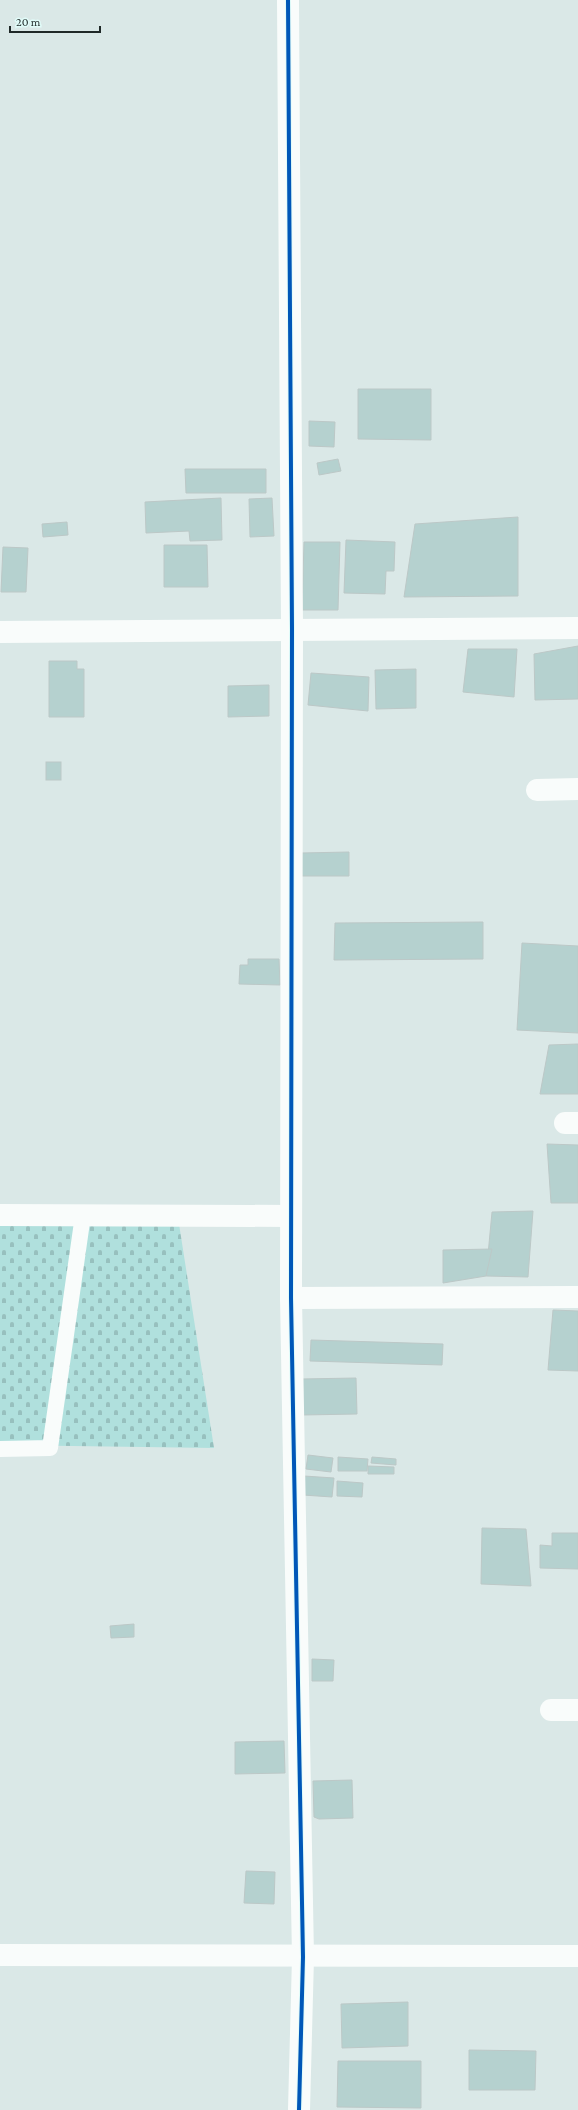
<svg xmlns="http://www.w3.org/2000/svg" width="578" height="2110" font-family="'Crimson Pro',serif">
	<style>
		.cemetery { fill: url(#cemetery-stones) }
		.building { fill: #b5d1cf; stroke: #bcc8c7 }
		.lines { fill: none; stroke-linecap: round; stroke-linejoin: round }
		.service { stroke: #f9fcfb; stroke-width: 16 }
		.minor { stroke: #f9fcfb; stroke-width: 22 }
		.tertiary { stroke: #f9fcfb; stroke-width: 22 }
		.cycleway-casing { stroke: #e1fcf9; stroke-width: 6 }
		.cycleway { stroke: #0057b8; stroke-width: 4 }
	</style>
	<defs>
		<pattern id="cemetery-stones" width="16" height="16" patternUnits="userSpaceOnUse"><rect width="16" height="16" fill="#b0e0dd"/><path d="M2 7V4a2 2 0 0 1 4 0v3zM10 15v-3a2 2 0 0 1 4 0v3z" fill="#97c0be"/></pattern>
	</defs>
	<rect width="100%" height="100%" fill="#dae8e7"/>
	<path class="cemetery" d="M 179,1224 L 214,1448 L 0,1445 L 0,1226 Z"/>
	<g class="building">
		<path d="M 358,389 L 431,389 L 431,440 L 358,439 Z"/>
		<path d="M 309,421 L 335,422 L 334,447 L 309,446 Z"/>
		<path d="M 338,459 L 341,471 L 319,475 L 317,463 Z"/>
		<path d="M 185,469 L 266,469 L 266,493 L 186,493 Z"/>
		<path d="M 221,498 L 222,540 L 190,541 L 189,531 L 146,533 L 145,502 Z"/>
		<path d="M 272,498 L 274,536 L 250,537 L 249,499 Z"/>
		<path d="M 518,517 L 518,596 L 404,597 L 415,524 Z"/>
		<path d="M 67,522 L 68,535 L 43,537 L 42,524 Z"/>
		<path d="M 346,540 L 395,542 L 394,571 L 386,571 L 385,594 L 344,593 Z"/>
		<path d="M 304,542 L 340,542 L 338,610 L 302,610 Z"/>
		<path d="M 164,545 L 207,545 L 208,587 L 164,587 Z"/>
		<path d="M 3,547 L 28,548 L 26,592 L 1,592 Z"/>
		<path d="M 578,646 L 578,699 L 535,700 L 534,654 Z"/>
		<path d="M 468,649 L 517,649 L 514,697 L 463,692 Z"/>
		<path d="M 49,661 L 77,661 L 77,669 L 84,669 L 84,717 L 49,717 Z"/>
		<path d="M 416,669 L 416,708 L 376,709 L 375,670 Z"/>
		<path d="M 311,673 L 369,677 L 368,711 L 308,705 Z"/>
		<path d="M 269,685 L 269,716 L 228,717 L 228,686 Z"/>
		<rect x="46" y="762" width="15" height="18"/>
		<path d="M 349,852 L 349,876 L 302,876 L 301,853 Z"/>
		<path d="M 483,922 L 483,959 L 334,960 L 335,923 Z"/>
		<path d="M 522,943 L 578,946 L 578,1033 L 517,1030 Z"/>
		<path d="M 248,959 L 279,959 L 280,985 L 239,984 L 240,965 L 248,965 Z"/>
		<path d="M 578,1044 L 578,1094 L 540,1094 L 549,1045 Z"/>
		<path d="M 547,1144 L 578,1145 L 578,1203 L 551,1203 Z"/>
		<path d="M 533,1211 L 528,1277 L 486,1276 L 492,1212 Z"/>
		<path d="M 492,1249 L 486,1276 L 443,1283 L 443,1250 Z"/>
		<path d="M 553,1310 L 578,1311 L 578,1371 L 548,1370 Z"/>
		<path d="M 311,1340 L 443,1344 L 442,1365 L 310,1361 Z"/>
		<path d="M 356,1378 L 357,1414 L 302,1415 L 301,1379 Z"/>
		<path d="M 308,1455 L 333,1458 L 331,1472 L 306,1469 Z"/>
		<path d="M 338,1457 L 368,1459 L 367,1471 L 338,1471 Z"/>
		<path d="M 372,1457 L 396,1459 L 396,1465 L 371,1463 Z"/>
		<path d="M 368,1466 L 394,1467 L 394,1474 L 368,1474 Z"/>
		<path d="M 304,1476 L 334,1478 L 332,1497 L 303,1495 Z"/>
		<path d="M 337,1481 L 363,1483 L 362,1497 L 337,1496 Z"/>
		<path d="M 482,1528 L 526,1529 L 531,1586 L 481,1584 Z"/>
		<path d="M 552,1533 L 578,1533 L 578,1569 L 540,1568 L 540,1545 L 552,1546 Z"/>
		<path d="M 134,1624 L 134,1637 L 111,1638 L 110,1626 Z"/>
		<path d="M 312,1659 L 334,1660 L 333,1681 L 312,1681 Z"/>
		<path d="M 284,1741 L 285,1773 L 235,1774 L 235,1742 Z"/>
		<path d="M 352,1780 L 353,1818 L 319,1819 L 314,1817 L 313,1781 Z"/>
		<path d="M 246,1871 L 275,1872 L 274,1904 L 244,1903 Z"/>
		<path d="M 408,2002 L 408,2046 L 342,2048 L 341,2004 Z"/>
		<path d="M 469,2050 L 536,2051 L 535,2090 L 469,2090 Z"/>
		<path d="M 338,2061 L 421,2061 L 421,2108 L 337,2107 Z"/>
	</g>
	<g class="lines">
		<path class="service" d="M 0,1449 L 50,1448 L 83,1215"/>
		<g class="minor">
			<path d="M 288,0 L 292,629 L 291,1298 L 303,1957 L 299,2110"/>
			<path d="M 537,790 L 578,789"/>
			<path d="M 565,1123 L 578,1123"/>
			<path d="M 0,1215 L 291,1216"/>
			<path d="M 291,1298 L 578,1297"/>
			<path d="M 551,1710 L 578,1710"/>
			<path d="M 0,1955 L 578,1956"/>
		</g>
		<path class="tertiary" d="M 0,632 L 578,628"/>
		<g class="cycleway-casing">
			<path id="cycleway" d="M 288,0 L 292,629 L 291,1298 L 303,1957 L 299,2110"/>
		</g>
		<use href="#cycleway" class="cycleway"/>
	</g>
	<path d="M10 26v6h90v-6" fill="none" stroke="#1f2928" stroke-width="2"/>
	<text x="16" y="26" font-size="12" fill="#1f2928" stroke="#e1fcf9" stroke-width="3" paint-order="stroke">20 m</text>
</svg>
